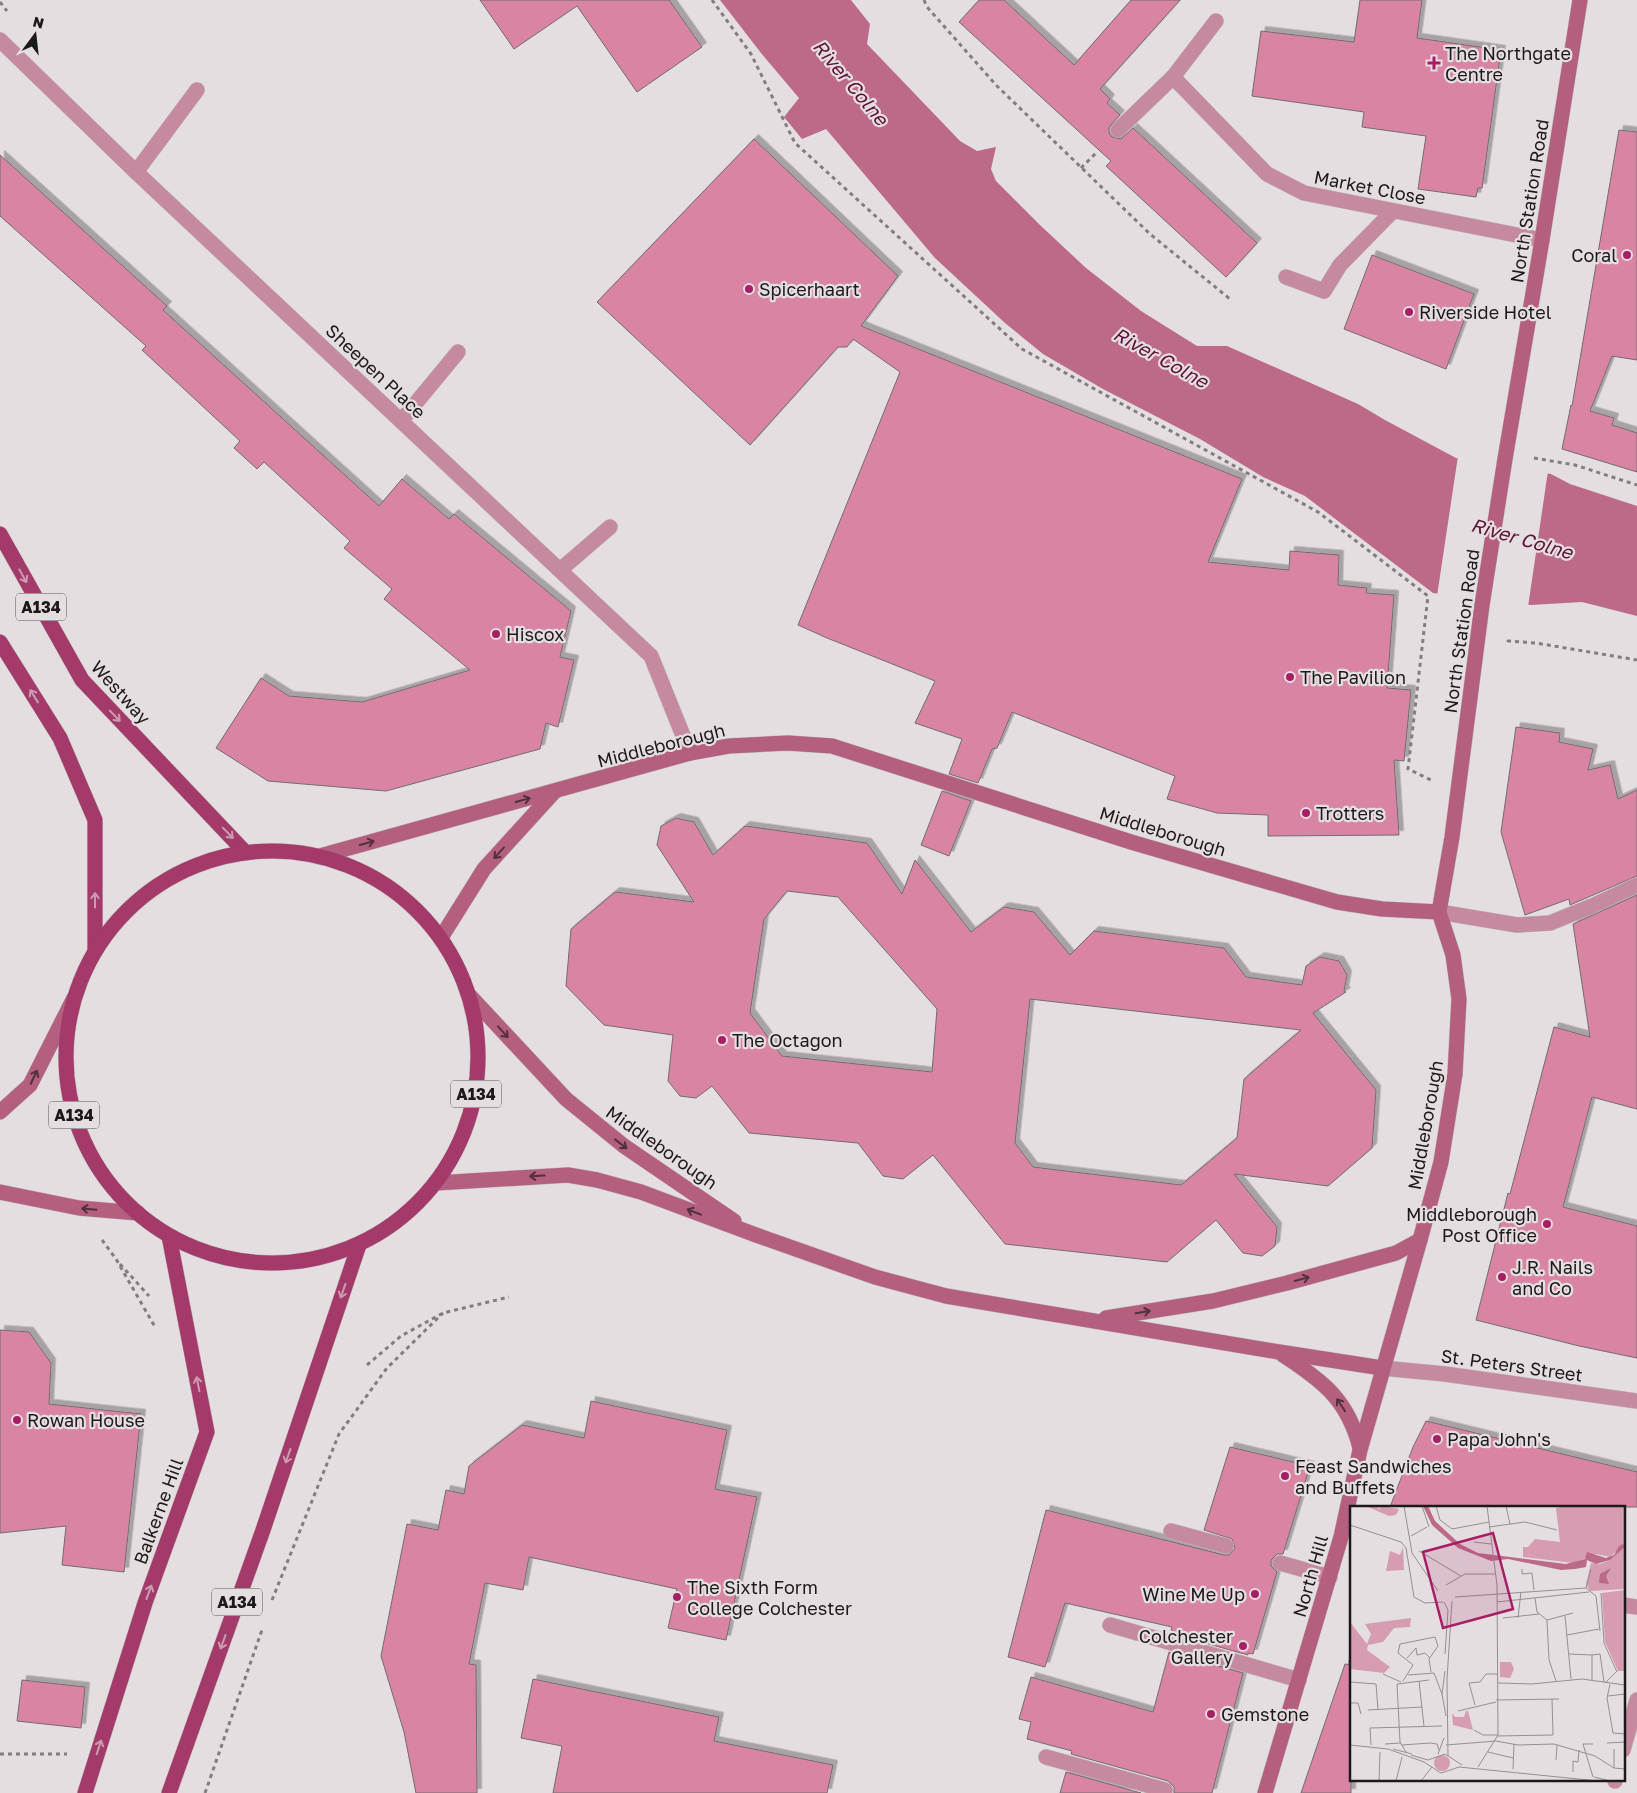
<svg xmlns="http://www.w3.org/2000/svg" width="1637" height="1793" font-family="'Golos Text',sans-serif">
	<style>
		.water { fill: #bc698a }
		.pier { fill: #e4dee0 }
		.building { fill: #da84a5; stroke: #716c6e; fill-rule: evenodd; filter: url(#shadow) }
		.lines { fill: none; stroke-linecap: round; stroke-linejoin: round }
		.lane-casing { stroke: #c0bbbc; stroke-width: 16 }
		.street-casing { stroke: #c0bbbc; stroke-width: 16 }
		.secondary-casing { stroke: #c0bbbc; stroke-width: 16 }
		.primary-casing { stroke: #c0bbbc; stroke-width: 16 }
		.path { stroke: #827d7f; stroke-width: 3; stroke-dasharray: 4 4; stroke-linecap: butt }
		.lane { stroke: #c68aa0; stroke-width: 15 }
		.street { stroke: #c68aa0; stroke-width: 15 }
		.secondary { stroke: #b45e80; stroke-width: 15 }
		.primary { stroke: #a43a6a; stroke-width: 15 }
		.oneway { stroke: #ca9cb1 }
		.oneway2 { stroke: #51313e }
		.poi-dot { fill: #a71e64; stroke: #e4dee0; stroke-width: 2 }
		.labels { text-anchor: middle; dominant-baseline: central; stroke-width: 4.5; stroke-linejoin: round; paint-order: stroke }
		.shield { fill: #e4dee0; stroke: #585455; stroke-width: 1 }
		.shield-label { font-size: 16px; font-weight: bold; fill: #1c191a }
		.poi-label { font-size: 18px; fill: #1c191a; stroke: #e4dee0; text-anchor: start }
		.street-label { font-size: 18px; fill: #1c191a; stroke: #e4dee0 }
		.water-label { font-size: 19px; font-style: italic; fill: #5e1137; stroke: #e4dee0 }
		.inset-road { fill: none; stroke: #948f91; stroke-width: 1 }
		.view { fill: #a71e64; fill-opacity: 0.15; stroke: #a71e64; stroke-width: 2.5 }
		.inset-edge { fill: none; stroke: #1c191a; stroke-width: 2.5 }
	</style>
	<defs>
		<filter id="shadow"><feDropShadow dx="4.5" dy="-4.5" stdDeviation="0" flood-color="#0004"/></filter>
	</defs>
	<rect width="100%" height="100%" fill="#e4dee0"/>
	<path class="water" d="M 720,0 L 851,0 L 870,24 L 867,44 L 960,141 L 977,151 L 996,147 L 991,169 L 996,181 L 1041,226 L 1086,268 L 1141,311 L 1197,346 L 1227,346 L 1358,404 L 1385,420 L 1456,458 L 1551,474 L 1570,484 L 1637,506 L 1637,616 L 1582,602 L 1531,605 L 1433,593 L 1305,496 L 1263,477 L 1200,439 L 1103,389 L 1043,354 L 1005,323 L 935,258 L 826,129 L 802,139 L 784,117 L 799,98 L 761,53 Z"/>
	<path class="pier" d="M 1458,456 L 1548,471 L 1528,607 L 1437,596 Z"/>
	<g class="building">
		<path d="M 480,0 L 669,0 L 702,47 L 637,92 L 577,6 L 514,49 Z"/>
		<path d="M 979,0 L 1004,0 L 1074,65 L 1131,0 L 1180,0 L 1100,89 L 1110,99 L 1107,103 L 1120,115 L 1109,127 L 1109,133 L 1112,137 L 1121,139 L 1133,128 L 1257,243 L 1226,277 L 1106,166 L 1111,161 L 959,22 Z"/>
		<path d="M 1360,0 L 1422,0 L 1417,38 L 1501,50 L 1482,188 L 1478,188 L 1476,197 L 1418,189 L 1426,136 L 1362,127 L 1364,112 L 1252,96 L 1261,31 L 1354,42 Z"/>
		<path d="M 1619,130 L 1637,132 L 1637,360 L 1612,356 L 1590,411 L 1614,418 L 1612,425 L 1637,433 L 1637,472 L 1562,449 L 1571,405 L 1572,406 Z"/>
		<path d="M 754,139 L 898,276 L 861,326 L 1242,479 L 1208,562 L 1289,570 L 1290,551 L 1339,555 L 1338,585 L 1367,588 L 1366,593 L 1394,595 L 1387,688 L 1411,690 L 1404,761 L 1394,760 L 1399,835 L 1268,836 L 1268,815 L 1217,813 L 1167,799 L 1175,776 L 1012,712 L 997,748 L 992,749 L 978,783 L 949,774 L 962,739 L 915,723 L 935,681 L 827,638 L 798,625 L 900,372 L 853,339 L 847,347 L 838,347 L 750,445 L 597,302 Z"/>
		<path d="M 0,155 L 167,306 L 163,310 L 379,506 L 402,479 L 449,519 L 454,514 L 571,611 L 560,657 L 574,660 L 558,727 L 546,723 L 540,749 L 386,791 L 268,781 L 216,748 L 261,678 L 289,696 L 362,702 L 470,670 L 384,599 L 392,589 L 344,548 L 350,541 L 264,462 L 257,469 L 234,448 L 240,441 L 142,350 L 146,346 L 0,216 Z"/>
		<path d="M 1372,255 L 1474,294 L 1446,369 L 1344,329 Z"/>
		<path d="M 1516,727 L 1560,733 L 1559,742 L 1593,749 L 1588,770 L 1610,765 L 1618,799 L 1637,790 L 1637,876 L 1570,905 L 1569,899 L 1525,915 L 1501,832 Z"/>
		<path d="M 942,791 L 971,801 L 949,856 L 921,845 Z"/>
		<path d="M 676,818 L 694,822 L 713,855 L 745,826 L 867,843 L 902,894 L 915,860 L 971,932 L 1004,907 L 1034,912 L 1070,955 L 1094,931 L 1224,948 L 1246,977 L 1302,985 L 1306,966 L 1320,957 L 1339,961 L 1347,975 L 1344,991 L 1346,992 L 1313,1013 L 1376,1090 L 1372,1148 L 1328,1186 L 1234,1174 L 1277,1227 L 1275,1246 L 1262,1256 L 1243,1253 L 1216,1220 L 1167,1262 L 1005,1244 L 933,1155 L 903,1179 L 883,1176 L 858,1143 L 749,1133 L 712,1086 L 696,1098 L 680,1096 L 668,1081 L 673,1035 L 604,1025 L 566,986 L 571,929 L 615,892 L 694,902 L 657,845 L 661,826 ZM 787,891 L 838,897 L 937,1009 L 932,1072 L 782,1056 L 750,1013 L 764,919 ZM 1030,999 L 1301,1030 L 1244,1079 L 1237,1138 L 1181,1185 L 1033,1167 L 1015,1143 Z"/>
		<path d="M 1637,895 L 1637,1109 L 1592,1097 L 1563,1207 L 1637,1226 L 1637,1358 L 1579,1346 L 1476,1320 L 1508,1193 L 1510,1194 L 1554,1027 L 1590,1037 L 1573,924 Z"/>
		<path d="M 0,1330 L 29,1332 L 51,1363 L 49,1404 L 141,1414 L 124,1572 L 62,1565 L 66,1526 L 0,1533 Z"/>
		<path d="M 591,1401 L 727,1430 L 715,1489 L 757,1497 L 726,1640 L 668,1628 L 677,1589 L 529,1557 L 523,1590 L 485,1583 L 469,1664 L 476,1665 L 477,1793 L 416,1793 L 404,1732 L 381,1656 L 407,1524 L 438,1530 L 446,1490 L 464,1494 L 469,1466 L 522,1425 L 584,1438 Z"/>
		<path d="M 1426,1421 L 1637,1472 L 1637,1507 L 1390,1507 L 1413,1447 Z"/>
		<path d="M 1230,1447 L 1310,1466 L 1283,1554 L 1277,1554 L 1271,1560 L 1271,1566 L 1277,1572 L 1253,1654 L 1248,1653 L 1248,1655 L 1173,1634 L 1174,1631 L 1171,1630 L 1172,1627 L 1065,1603 L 1045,1667 L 1008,1657 L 1046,1510 L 1224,1555 L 1229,1555 L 1235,1548 L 1232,1539 L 1204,1530 Z"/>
		<path d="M 1169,1652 L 1243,1673 L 1212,1793 L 1174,1793 L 1174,1787 L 1168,1781 L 1071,1754 L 1072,1751 L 1027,1739 L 1031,1722 L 1019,1719 L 1031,1677 L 1153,1712 Z"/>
		<path d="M 1345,1664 L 1351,1665 L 1351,1793 L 1301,1793 Z"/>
		<path d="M 533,1679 L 719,1717 L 714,1741 L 833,1765 L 827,1793 L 553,1793 L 562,1746 L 521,1738 Z"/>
		<path d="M 22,1680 L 85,1687 L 81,1728 L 17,1721 Z"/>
		<path d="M 1066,1772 L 1141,1793 L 1060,1793 Z"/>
	</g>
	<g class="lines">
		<g class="lane-casing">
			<g id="lane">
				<path d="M 136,172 L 197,90"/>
				<path d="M 1286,277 L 1324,291 L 1340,265 L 1393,211"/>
				<path d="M 401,421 L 458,352"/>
				<path d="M 560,570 L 610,527"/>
				<path d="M 1439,912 L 1517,925 L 1550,923 L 1592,906 L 1637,885"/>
				<path d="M 1171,1531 L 1226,1546"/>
				<path d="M 1280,1563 L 1330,1577"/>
				<path d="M 1110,1625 L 1299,1680"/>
				<path d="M 1623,1750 L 1637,1700"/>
				<path d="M 1046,1757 L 1165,1790"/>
				<path d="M 1615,1781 L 1615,1779"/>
			</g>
		</g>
		<g class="street-casing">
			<g id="street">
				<path d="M 0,40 L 136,172 L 651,656 L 690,753"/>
				<path d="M 1173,77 L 1267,174 L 1304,193 L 1542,240"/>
				<path d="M 1118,130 L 1173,77 L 1216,21"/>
				<path d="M 1382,1368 L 1445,1374 L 1637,1401"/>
				<path d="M 1623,1605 L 1637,1607"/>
			</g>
		</g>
		<g class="secondary-casing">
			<g id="secondary">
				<path d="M 320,856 L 690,753 L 729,746 L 788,743 L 832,746 L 1131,842 L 1337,902 L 1382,909 L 1439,912"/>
				<path d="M 442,936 L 484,869 L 555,791"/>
				<path d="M 470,996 L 566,1099 L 624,1146 L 734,1221"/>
				<path d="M 0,1112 L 30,1085 L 74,998"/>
				<path d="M 436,1183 L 568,1175 L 597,1180 L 641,1192 L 756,1235 L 875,1277 L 946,1296 L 1279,1352 L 1382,1368"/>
				<path d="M 0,1192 L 79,1208 L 138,1213"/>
				<path d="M 1106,1318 L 1213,1301 L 1287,1283 L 1396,1253 L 1420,1240"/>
				<path d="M 1283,1355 C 1323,1381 1348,1400 1360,1448"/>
				<path d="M 1265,1793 L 1341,1537 L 1360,1450 L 1420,1240 L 1441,1162 L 1455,1074 L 1459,999 L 1453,955 L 1439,912 L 1452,837 L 1482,605 L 1505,459 L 1542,240 L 1580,0"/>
			</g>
		</g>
		<g class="primary-casing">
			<g id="primary">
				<path d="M 0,534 L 82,680 L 245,852"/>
				<path d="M 0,642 L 60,738 L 95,820 L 95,949"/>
				<circle cx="272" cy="1057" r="206"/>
				<path d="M 85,1793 L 145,1603 L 207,1432 L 169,1236"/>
				<path d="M 169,1793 L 263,1530 L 359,1245"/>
			</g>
		</g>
		<g class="path">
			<path d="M 712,0 L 751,54 L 795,143 L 1022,349 L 1318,512 L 1428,596 L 1408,769 L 1431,780"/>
			<path d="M 924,0 L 927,7 L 997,86 L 1150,234 L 1230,299"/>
			<path d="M 0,2 L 7,11"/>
			<path d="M 1081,168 L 1098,151"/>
			<path d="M 1534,458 L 1575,465 L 1637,485"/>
			<path d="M 1508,642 L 1508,641 L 1536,643 L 1637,660"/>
			<path d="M 102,1240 L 116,1259 L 155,1327"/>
			<path d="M 120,1264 L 149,1296"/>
			<path d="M 367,1365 L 401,1336 L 443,1313 L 509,1297"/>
			<path d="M 272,1600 L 339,1434 L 387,1368 L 443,1313"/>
			<path d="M 0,1754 L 67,1754"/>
			<path d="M 205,1793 L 263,1627"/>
		</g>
		<use href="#lane" class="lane"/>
		<use href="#street" class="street"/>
		<use href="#secondary" class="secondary"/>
		<use href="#primary" class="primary"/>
	</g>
	<defs><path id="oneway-shaft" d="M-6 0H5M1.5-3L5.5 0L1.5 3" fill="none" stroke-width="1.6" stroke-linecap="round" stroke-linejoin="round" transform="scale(1.25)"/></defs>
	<g class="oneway">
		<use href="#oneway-shaft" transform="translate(23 576) rotate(61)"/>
		<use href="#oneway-shaft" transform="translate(34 696) rotate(-122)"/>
		<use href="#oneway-shaft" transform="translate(115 716) rotate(46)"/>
		<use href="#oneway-shaft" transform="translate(228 833) rotate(46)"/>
		<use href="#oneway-shaft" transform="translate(95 900) rotate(-90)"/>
		<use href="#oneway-shaft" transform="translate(343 1291) rotate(109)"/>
		<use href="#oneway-shaft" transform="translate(198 1384) rotate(-101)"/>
		<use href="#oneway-shaft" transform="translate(288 1456) rotate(109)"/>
		<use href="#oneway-shaft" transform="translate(149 1592) rotate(-70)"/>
		<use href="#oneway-shaft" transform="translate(223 1642) rotate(110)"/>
		<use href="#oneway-shaft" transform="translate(99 1747) rotate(-72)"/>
	</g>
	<g class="oneway2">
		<use href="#oneway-shaft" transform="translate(523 800) rotate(-15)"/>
		<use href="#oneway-shaft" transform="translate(367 843) rotate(-15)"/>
		<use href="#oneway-shaft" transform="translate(499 853) rotate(132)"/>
		<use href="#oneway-shaft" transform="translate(503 1032) rotate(48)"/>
		<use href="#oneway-shaft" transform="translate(34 1077) rotate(-64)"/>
		<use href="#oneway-shaft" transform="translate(621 1144) rotate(38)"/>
		<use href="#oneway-shaft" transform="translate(537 1176) rotate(177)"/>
		<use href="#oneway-shaft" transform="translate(89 1209) rotate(-175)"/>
		<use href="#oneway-shaft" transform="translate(694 1212) rotate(-159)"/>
		<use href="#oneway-shaft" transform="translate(1302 1279) rotate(-15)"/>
		<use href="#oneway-shaft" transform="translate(1143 1312) rotate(-9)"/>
		<use href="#oneway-shaft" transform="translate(1341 1405) rotate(-123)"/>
	</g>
	<g class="poi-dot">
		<path d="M1431.5 55.5h5v5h5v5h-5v5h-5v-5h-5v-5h5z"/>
		<circle cx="1627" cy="255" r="5"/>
		<circle cx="749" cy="289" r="5"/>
		<circle cx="1409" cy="312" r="5"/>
		<circle cx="496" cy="634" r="5"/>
		<circle cx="1290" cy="677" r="5"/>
		<circle cx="1306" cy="813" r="5"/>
		<circle cx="722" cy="1040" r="5"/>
		<circle cx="1547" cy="1224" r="5"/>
		<circle cx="1502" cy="1277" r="5"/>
		<circle cx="17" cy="1420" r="5"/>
		<circle cx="1437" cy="1439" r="5"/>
		<circle cx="1285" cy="1476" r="5"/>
		<circle cx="1255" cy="1594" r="5"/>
		<circle cx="677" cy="1597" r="5"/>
		<circle cx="1243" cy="1646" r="5"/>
		<circle cx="1211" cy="1714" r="5"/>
	</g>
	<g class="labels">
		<g class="shield">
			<rect x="16" y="593.5" width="50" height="27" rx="4"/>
			<rect x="451" y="1080.5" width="50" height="27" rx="4"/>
			<rect x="49" y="1101.5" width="50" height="27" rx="4"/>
			<rect x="212" y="1588.5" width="50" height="27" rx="4"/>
		</g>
		<g class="shield-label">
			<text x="41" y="607">A134</text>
			<text x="476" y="1094">A134</text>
			<text x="74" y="1115">A134</text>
			<text x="237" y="1602">A134</text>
		</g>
		<g class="poi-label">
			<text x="1445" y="53">The Northgate<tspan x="1445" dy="21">Centre</tspan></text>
			<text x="1617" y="255" text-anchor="end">Coral</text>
			<text x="759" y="289">Spicerhaart</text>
			<text x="1419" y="312">Riverside Hotel</text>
			<text x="506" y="634">Hiscox</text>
			<text x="1300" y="677">The Pavilion</text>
			<text x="1316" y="813">Trotters</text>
			<text x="732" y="1040">The Octagon</text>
			<text x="1537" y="1214" text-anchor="end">Middleborough<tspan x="1537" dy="21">Post Office</tspan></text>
			<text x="1512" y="1267">J.R. Nails<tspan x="1512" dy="21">and Co</tspan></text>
			<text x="27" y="1420">Rowan House</text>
			<text x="1447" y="1439">Papa John's</text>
			<text x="1295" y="1466">Feast Sandwiches<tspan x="1295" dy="21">and Buffets</tspan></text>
			<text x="687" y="1587">The Sixth Form<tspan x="687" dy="21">College Colchester</tspan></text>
			<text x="1245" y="1594" text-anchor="end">Wine Me Up</text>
			<text x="1233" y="1636" text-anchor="end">Colchester<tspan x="1233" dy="21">Gallery</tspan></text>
			<text x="1221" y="1714">Gemstone</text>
		</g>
		<g class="street-label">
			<text transform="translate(1370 187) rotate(11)">Market Close</text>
			<text transform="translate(1529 201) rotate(-81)">North Station Road</text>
			<text transform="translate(376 371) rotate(43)">Sheepen Place</text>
			<text transform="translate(1461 631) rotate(-82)">North Station Road</text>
			<text transform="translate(121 692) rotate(48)">Westway</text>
			<text transform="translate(661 745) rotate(-14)">Middleborough</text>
			<text transform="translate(1163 831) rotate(17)">Middleborough</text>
			<text transform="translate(1425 1125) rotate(-80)">Middleborough</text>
			<text transform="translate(662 1147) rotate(35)">Middleborough</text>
			<text transform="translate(1512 1365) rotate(8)">St. Peters Street</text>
			<text transform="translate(158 1511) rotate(-70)">Balkerne Hill</text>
			<text transform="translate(1310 1576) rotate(-74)">North Hill</text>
		</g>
		<g class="water-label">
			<text transform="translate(851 82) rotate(50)">River Colne</text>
			<text transform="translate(1161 357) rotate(29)">River Colne</text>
			<text transform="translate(1522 538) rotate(16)">River Colne</text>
		</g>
	</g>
	<g transform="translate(1350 1506)">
		<rect width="275" height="275" fill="#e4dee0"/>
		<path d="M 29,0 L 28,4 L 32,0 L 49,3 L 46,9 L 39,10 L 18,1 ZM 217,0 L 275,0 L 275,37 L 260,51 L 246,48 L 223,57 L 173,51 L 173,41 L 178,41 L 185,33 L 210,36 L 206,2 ZM 53,41 L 54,64 L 36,65 L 40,45 L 50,49 ZM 275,41 L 275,83 L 240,85 L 236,78 L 241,57 L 250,58 L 260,54 ZM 275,84 L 275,165 L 268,165 L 255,136 L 252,87 ZM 61,112 L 60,121 L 44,122 L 33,136 L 18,139 L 17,144 L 40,161 L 34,167 L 0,163 L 0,116 L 17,138 L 21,128 L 15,118 ZM 150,156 L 161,156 L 164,163 L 160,172 L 150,171 ZM 116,205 L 118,205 L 123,224 L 103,219 L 102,207 L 105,211 L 114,211 ZM84 257a8 8 0 1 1 16 0a8 8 0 1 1-16 0Z" fill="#d69cb1"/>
		<path d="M 73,0 L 78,0 L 85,15 L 110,38 L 128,47 L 216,58 L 235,53 L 237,46 L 256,52 L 264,49 L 269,40 L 275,37 L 275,41 L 260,54 L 246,58 L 237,54 L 236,61 L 225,63 L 211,64 L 158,53 L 141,55 L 108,42 L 82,19 ZM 261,62 L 256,70 L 259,78 L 249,77 L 250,68 Z" fill="#bc698a"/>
		<path class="inset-road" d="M 54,0 L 62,47 L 88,85M 72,0 L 79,21M 86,0 L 90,14 L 102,23 L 139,16M 156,0 L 160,18M 0,19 L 51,36 L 56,42 L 64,91 L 75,97 L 93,96M 139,21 L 175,16 L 207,24M 61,30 L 77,21M 124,36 L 141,38M 69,45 L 111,70M 172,63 L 172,68 L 182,67 L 184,84M 96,79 L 115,68 L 145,68M 236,82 L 246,90 L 250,125M 236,82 L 241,63M 251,87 L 254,137 L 267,166M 105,91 L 236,82M 185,92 L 187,106 L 197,114M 94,96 L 98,104 L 95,148M 147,96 L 239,86M 215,110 L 221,173M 153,112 L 189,108M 168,112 L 171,86M 197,114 L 199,154 L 206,175M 197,114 L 223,107M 217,129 L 249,123M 219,148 L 242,149M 242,149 L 250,148 L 254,176M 57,152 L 66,142 L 67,149 L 75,147 L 80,152M 95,165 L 92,188 L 96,210M 33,168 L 51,176M 58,169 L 84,167 L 92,188M 242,174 L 242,149M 53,175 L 63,159 L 48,147 L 50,138 L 85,131 L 88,140 L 79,153 L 81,166M 69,175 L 74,220M 0,176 L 26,178 L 28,204M 148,177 L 182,178 L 232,173 L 275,179M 255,177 L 267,165M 260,178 L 257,192 L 263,227 L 275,228M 258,190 L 275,188M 146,194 L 209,193M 0,197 L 8,197 L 11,208M 125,199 L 119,177 L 130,176 L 136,168 L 148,168M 18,204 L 72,201M 108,205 L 146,196M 124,224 L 133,229 L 148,229M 147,230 L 203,229 L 202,193M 257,237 L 275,236M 35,238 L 51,237M 243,238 L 233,238 L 243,271M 0,239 L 38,243 L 74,256 L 91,267 L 109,261 L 248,275M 21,239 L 20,222 L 92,220M 52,239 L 80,237 L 87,238 L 89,244M 96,239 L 146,235 L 168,239 L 204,238 L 245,250M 43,243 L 62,248M 56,246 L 50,236 L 47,178 L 79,174M 138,246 L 163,252M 88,248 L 94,232M 61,249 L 78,254 L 95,248 L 112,259M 98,250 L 97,173 L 102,95M 245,250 L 264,262 L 275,263M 206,254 L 207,239M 128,261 L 148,229 L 147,79 L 137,0M 264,262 L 264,243M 163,263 L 164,238M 223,266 L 223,255 L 228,256 L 229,244M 244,271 L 260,275M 29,275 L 30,246M 46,275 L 52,251M 71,275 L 82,261"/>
		<path class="view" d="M 143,27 L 163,103 L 93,122 L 73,46 Z"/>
		<rect width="275" height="275" class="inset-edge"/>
	</g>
	<g transform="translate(35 35) rotate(15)" stroke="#e4dee0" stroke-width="4" paint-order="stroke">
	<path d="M0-4L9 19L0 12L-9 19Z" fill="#1c191a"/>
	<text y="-8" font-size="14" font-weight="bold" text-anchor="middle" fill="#1c191a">N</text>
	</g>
</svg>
